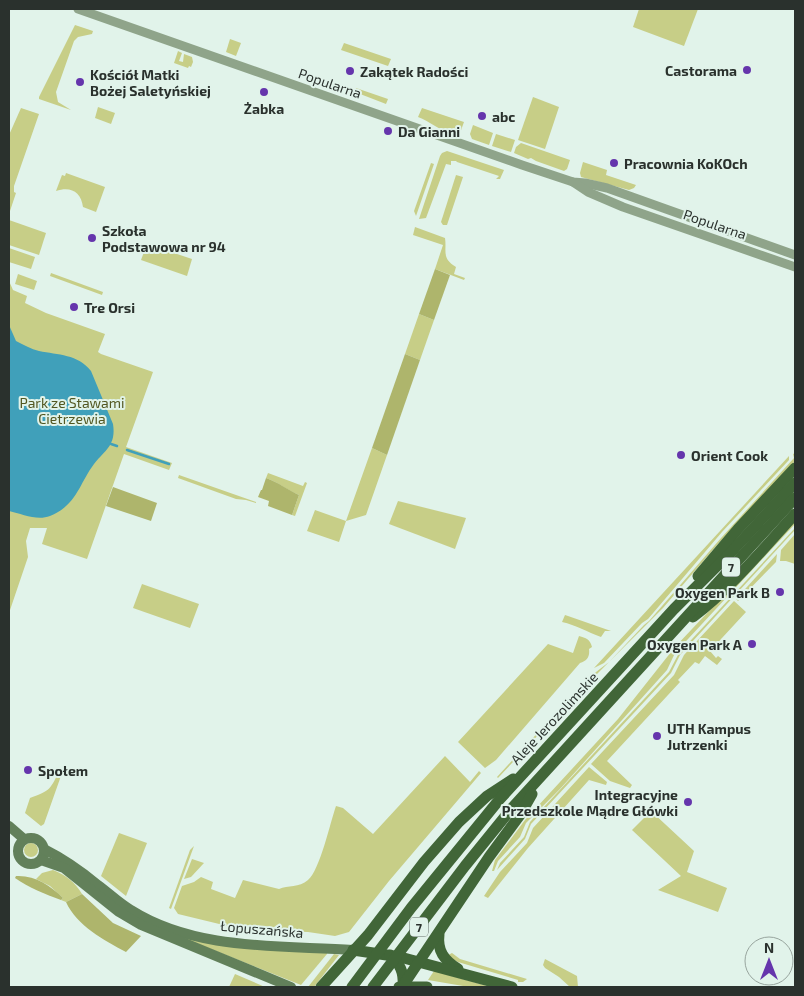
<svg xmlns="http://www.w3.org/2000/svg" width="804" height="996" font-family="'Exo 2',sans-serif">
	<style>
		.green { fill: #c7ce87 }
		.forest { fill: #aeb56c }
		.water { fill: #40a0ba }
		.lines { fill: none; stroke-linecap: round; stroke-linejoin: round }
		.stream { stroke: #40a0ba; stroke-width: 2.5 }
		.tertiary { stroke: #8fa48a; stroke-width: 9 }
		.secondary { stroke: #62805a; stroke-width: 10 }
		.primary { stroke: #416638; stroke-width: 11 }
		.poi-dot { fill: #6535ac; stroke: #e1f3ea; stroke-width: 2 }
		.labels { text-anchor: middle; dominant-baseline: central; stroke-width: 4; stroke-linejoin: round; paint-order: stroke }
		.shield { fill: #e1f3ea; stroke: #616b66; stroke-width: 1 }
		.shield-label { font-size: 12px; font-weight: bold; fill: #2a312d }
		.poi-label { font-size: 14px; font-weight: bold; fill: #2a312d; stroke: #e1f3ea; text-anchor: start }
		.street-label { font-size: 14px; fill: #2a312d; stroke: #e1f3ea }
		.park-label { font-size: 14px; fill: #525721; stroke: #e1f3ea }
	</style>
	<rect width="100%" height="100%" fill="#e1f3ea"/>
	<g class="green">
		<path d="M 639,9 L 698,9 L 684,46 L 633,27 Z"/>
		<path d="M 75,25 L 93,31 L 92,34 L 78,37 L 74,41 L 56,92 L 58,102 L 71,110 L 39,99 L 39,97 Z"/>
		<path d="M 230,39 L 241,43 L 236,56 L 226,52 Z"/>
		<path d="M 344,43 L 391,59 L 388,66 L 341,50 Z"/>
		<path d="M 178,51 L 182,53 L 179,61 L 183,62 L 184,54 L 192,57 L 193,62 L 191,67 L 189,66 L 188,68 L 174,63 Z"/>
		<path d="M 356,88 L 388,99 L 386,104 L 355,92 Z"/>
		<path d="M 533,97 L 559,107 L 545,149 L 518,140 Z"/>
		<path d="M 98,107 L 115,113 L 111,124 L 95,118 Z"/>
		<path d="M 21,108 L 39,114 L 14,186 L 14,192 L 16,193 L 9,214 L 9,135 Z"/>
		<path d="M 422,108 L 464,122 L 460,133 C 445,136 430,121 418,117 Z"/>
		<path d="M 473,125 L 493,133 L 489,145 L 472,139 L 470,134 Z"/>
		<path d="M 496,134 L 515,140 L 511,152 L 492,146 Z"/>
		<path d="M 521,143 L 570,160 L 567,169 L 564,171 L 536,161 L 531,158 L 528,159 L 514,153 L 516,147 Z"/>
		<path d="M 447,151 L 504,170 L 500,179 L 496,179 L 499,176 L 457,162 L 456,161 L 451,161 L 451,165 L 446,164 L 426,218 L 419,219 L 440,156 L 442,153 Z"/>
		<path d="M 583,162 L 607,170 L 606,175 L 636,185 L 634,188 L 629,190 L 581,177 L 580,173 Z"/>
		<path d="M 431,163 L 434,164 L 416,216 L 414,211 Z"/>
		<path d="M 66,173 L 105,187 L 96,212 L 83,207 C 81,192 71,186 56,191 L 62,175 L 65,176 Z"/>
		<path d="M 456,175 L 463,177 L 447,225 L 443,225 L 441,222 Z"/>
		<path d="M 9,220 L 46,233 L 39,255 L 9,245 Z"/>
		<path d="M 415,227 L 445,238 C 447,251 441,258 456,267 L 454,274 L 465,278 L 464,280 L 435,269 L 443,245 L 413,235 Z"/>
		<path d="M 147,244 L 192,259 L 187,276 L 141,260 Z"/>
		<path d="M 9,248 L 35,257 L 31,269 L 9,262 Z"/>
		<path d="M 51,273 L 103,292 L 102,295 L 50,276 Z"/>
		<path d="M 18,274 L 37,281 L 34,290 L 15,284 Z"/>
		<path d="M 9,281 L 13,290 L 27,296 L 25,303 L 46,313 L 105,334 L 98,352 L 101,354 L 153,372 L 126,447 L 172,463 L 169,470 L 124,454 L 87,559 L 42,544 L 47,528 L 30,528 L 26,541 L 28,557 L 9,613 Z"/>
		<path d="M 419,314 L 434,320 L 420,360 L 405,354 Z"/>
		<path d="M 372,448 L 387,455 L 366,515 L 346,521 L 339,542 L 307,531 L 315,510 L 346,521 Z"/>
		<path d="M 795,453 L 795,461 L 718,544 L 663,608 L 569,702 L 498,778 L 497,777 L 565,703 L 596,672 L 609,662 L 644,625 L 649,621 L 721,538 L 794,458 L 793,454 Z"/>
		<path d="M 789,456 L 789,460 L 722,532 L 648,619 L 642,623 L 604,663 L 594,668 Z"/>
		<path d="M 268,473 L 303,486 L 305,482 L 307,483 L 295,516 L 292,515 L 299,495 C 287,490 278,482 266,478 Z"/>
		<path d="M 179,475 L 256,502 L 256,503 L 246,500 L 236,499 L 178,478 Z"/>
		<path d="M 398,501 L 466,518 L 455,549 L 389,524 Z"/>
		<path d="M 795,520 L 795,524 L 675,653 L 667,670 L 560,789 L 526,823 L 520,837 L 498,861 L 494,871 L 492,871 L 495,860 L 525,820 L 618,719 L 675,647 Z"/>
		<path d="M 795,528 L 795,530 L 680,655 L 671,673 L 531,824 L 525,839 L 497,870 L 500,863 L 524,837 L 530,822 L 669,672 L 679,653 Z"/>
		<path d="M 795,534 L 795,564 L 786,561 L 780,561 L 781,550 Z"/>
		<path d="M 777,554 L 776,562 L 738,601 L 736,599 Z"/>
		<path d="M 142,584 L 199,604 L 190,628 L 133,608 Z"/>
		<path d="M 734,601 L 746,612 L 710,651 L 716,658 L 718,656 L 722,659 L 717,665 L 705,656 L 699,664 L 695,662 L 678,680 L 680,682 L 607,761 L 632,785 L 630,788 L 610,781 L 591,764 L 674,675 L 684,655 Z"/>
		<path d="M 565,615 L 568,616 L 611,631 L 605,631 L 601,637 C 587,632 576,625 562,622 Z"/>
		<path d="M 579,636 C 586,638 590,639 592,647 L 589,649 C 590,657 587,661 580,663 L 496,760 L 485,768 L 458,742 L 548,644 L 573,653 Z"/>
		<path d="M 445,756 L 470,782 L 479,771 L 481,773 L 389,881 L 349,932 L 335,936 L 308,932 L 244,930 L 178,914 L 174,908 L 182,886 L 194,882 L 201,877 L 213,882 L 211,889 L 235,898 L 243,880 L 279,889 C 288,885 299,888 308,880 C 320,870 330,823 336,806 L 343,808 L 373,834 Z"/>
		<path d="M 589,767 L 607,782 L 606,785 L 589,780 L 528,848 L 488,898 L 484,896 L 500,872 L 527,843 L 533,828 Z"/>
		<path d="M 60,772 L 62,773 L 44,824 L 41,826 L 25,813 L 30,798 C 48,791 50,791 58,773 Z"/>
		<path d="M 651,811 L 694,851 L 687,872 L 727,888 L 718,912 L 658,890 L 681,876 L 632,830 Z"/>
		<path d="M 119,833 L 147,843 L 126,896 L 101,876 Z"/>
		<circle cx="31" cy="850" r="7"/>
		<path d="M 194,846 L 171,909 L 169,908 L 190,850 Z"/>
		<path d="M 192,859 L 204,863 L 191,877 L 184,879 Z"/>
		<path d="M 53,870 C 66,875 75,882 82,894 L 66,902 L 61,900 L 63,898 L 50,886 L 36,879 L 42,873 Z"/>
		<path d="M 168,932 L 327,953 L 327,954 L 301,985 Z"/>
		<path d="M 452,953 L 460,959 L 527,979 L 523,982 L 518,982 L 518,980 L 458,962 L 446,956 Z"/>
		<path d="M 334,954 L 339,955 L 314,987 L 308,987 Z"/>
		<path d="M 545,959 L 577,976 L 578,987 L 570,987 L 559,977 L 545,968 L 543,965 Z"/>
		<path d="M 434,971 L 491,987 L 469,987 L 428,980 Z"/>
		<path d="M 235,974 L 265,987 L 229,987 Z"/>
	</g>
	<g class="forest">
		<path d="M 435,269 L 450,275 L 434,320 L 419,314 Z"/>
		<path d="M 405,354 L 420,360 L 387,455 L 372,448 Z"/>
		<path d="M 266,478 C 278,482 288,490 299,495 L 292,515 L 268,506 L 269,501 L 258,497 L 261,490 L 262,490 Z"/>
		<path d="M 113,487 L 157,503 L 151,521 L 106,506 Z"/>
		<path d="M 16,876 C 35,875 50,885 63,898 L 61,900 C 45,894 29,888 15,878 Z"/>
		<path d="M 82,894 L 113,923 L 141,936 L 126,952 C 104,940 77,926 66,902 Z"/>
	</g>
	<path class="water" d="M 9,315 L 9,325 L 16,341 C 24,345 31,349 39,351 C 58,355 78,354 91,371 L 113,424 C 114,430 114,437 111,443 C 108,450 99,457 94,464 C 79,484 77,505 50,516 C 37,521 22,514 9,511 Z"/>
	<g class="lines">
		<g class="stream">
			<path d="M 111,444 L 117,446"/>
			<path d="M 127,450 L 169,464"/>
		</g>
		<g class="tertiary">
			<path d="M 78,9 L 522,165 L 573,182 L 585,183 L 607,188 L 795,255"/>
			<path d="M 573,182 L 588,192 L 623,207 L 795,267"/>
		</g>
		<g class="secondary">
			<path d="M 9,826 L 24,839"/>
			<circle cx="31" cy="851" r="13"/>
			<path d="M 44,849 C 64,859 81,871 98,885 C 109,893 119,903 131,910 C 196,951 279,945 353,950"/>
			<path d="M 41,860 L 64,868 L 119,912 L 141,925 L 291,987"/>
		</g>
		<g class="primary">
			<path d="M 698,576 L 738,529 L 795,468"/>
			<path d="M 693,617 C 731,588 763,549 795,514"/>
			<path d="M 439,934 C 437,951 444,960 458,969"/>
			<path d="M 353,950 L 400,957 L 512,987"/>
			<path d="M 390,955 C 400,964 404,972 403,985"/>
			<path d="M 321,987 L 368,935 L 424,862 L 459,822 L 487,796 L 513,779"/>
			<path d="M 352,987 L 411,908 L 499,800 L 674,609 L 734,549 L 795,483"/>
			<path d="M 373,987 L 465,866 L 512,808 L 795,498"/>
			<path d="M 399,987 L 427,987"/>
			<path d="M 402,987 L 489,857 L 520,815 L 532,794"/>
		</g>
	</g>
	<g class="poi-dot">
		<circle cx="747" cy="70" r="5"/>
		<circle cx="350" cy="71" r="5"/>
		<circle cx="80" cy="82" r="5"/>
		<circle cx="264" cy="92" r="5"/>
		<circle cx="482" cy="116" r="5"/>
		<circle cx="388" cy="131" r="5"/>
		<circle cx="614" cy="163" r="5"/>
		<circle cx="92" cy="238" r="5"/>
		<circle cx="74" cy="307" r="5"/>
		<circle cx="681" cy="455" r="5"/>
		<circle cx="780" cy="592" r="5"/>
		<circle cx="752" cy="644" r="5"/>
		<circle cx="657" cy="736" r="5"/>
		<circle cx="28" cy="770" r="5"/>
		<circle cx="688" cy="802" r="5"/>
	</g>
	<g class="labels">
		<g class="shield">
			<rect x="722" y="557.5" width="18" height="19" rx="4"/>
			<rect x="410" y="917.5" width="18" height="19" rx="4"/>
		</g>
		<g class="shield-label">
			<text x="731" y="567">7</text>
			<text x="419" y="927">7</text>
		</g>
		<g class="poi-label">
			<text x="737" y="70" text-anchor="end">Castorama</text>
			<text x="360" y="71">Zakątek Radości</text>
			<text x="90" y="74">Kościół Matki<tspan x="90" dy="16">Bożej Saletyńskiej</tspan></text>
			<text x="264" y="108" text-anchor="middle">Żabka</text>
			<text x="492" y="116">abc</text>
			<text x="398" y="131">Da Gianni</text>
			<text x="624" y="163">Pracownia KoKOch</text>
			<text x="102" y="230">Szkoła<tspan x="102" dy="16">Podstawowa nr 94</tspan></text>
			<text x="84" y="307">Tre Orsi</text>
			<text x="691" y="455">Orient Cook</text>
			<text x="770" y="592" text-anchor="end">Oxygen Park B</text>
			<text x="742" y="644" text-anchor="end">Oxygen Park A</text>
			<text x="667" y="728">UTH Kampus<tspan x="667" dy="16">Jutrzenki</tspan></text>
			<text x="38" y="770">Społem</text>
			<text x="678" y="794" text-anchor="end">Integracyjne<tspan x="678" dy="16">Przedszkole Mądre Główki</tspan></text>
		</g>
		<g class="street-label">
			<text transform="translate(330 83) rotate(19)">Popularna</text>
			<text transform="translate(715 224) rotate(19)">Popularna</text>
			<text transform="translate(554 718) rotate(-47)">Aleje Jerozolimskie</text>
			<text transform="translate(262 929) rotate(5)">Łopuszańska</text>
		</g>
		<g class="park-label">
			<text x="72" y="402">Park ze Stawami<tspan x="72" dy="16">Cietrzewia</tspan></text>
		</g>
	</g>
	<rect width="804" height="996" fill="none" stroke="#2a312d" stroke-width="20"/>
	<g transform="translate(769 961)"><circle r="24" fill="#e1f3ea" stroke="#98a59e"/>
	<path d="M0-4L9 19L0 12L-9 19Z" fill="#6535ac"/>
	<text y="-8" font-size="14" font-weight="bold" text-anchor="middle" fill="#2a312d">N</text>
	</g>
</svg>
